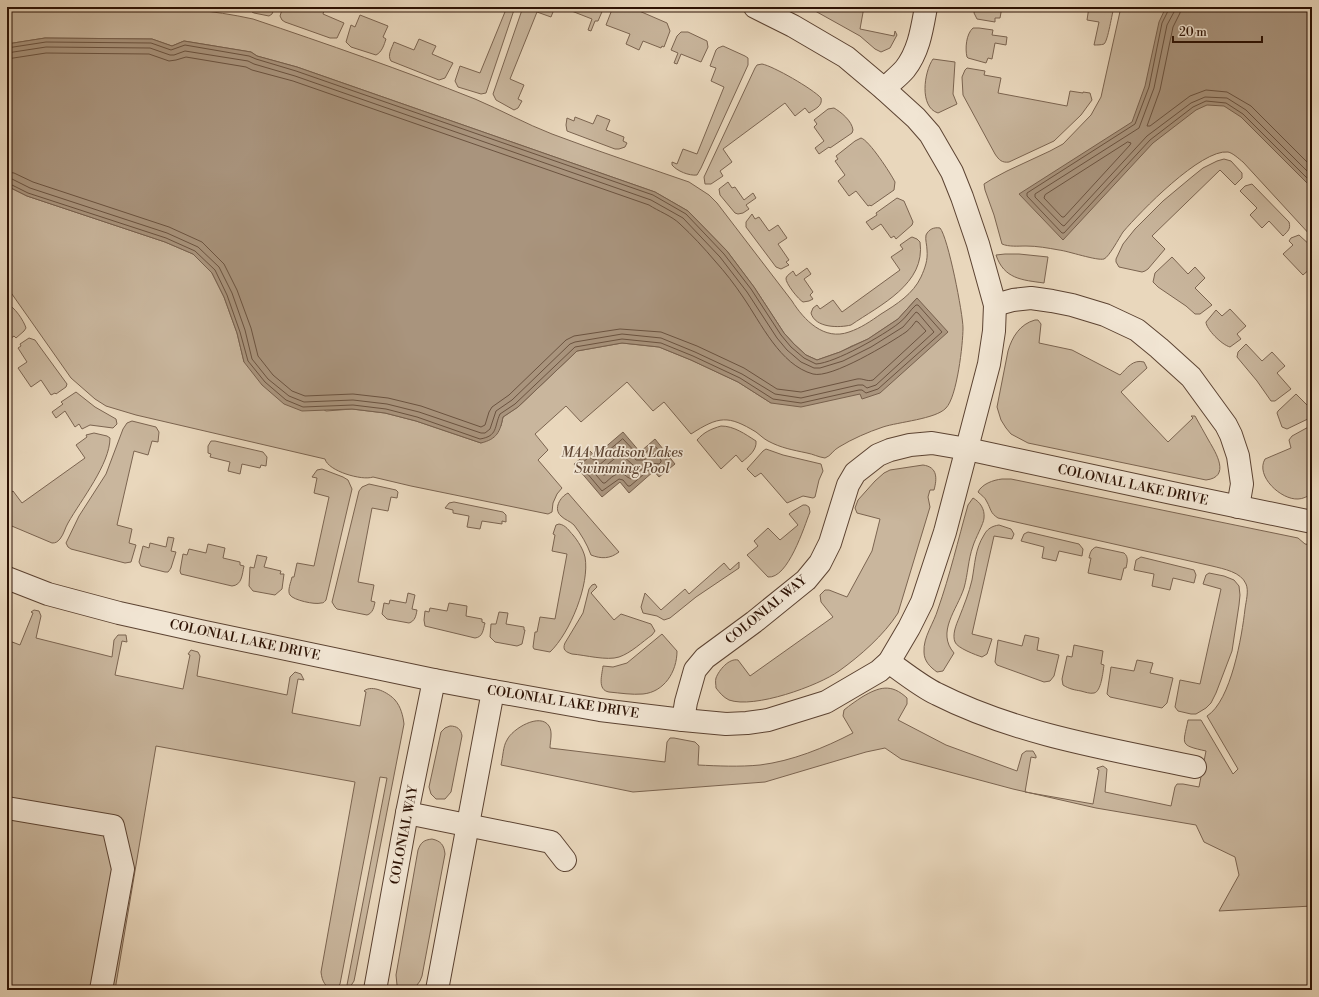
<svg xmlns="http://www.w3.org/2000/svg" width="1319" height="997" font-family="'Libre Bodoni',serif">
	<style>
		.green { fill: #c9b69d; stroke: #7b6450; fill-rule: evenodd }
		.water { fill: #a9947d; stroke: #77604d }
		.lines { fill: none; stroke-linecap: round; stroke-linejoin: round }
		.shore { stroke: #6b5340; stroke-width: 1 }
		.minor-casing { stroke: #5c4332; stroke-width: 24 }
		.minor { stroke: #f1e5d3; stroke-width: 22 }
		.labels { text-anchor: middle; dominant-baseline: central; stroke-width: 3.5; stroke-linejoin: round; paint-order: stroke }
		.street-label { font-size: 13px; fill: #2d1204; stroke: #f1e5d3 }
		.water-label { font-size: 14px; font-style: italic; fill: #5f4634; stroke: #f1e5d3 }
	</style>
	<rect width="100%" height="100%" fill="#e9d7bc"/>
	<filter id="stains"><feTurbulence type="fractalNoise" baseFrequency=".005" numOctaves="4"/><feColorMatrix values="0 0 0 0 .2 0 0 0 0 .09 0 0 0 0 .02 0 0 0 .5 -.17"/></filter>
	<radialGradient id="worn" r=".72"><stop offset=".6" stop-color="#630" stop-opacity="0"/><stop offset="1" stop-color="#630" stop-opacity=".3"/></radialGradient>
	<g class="green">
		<path d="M 7,7 C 89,7 172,1 253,19 C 327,44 402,70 475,99 C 501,110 526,124 552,134 C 597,151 643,166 689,182 L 709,195 L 717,203 L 792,301 C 804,320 824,341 849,332 C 861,328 871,321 881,314 C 897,304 913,294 921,277 C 925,268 928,260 927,250 C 927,245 925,240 926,235 C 929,229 934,227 940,228 C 948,237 963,314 963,328 C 963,344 957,397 946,408 C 936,419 898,422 883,427 C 868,432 852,439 839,447 C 833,450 831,456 825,458 C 818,457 813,454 807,453 C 793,450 781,448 768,441 C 764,439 760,435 756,432 C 728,415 719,416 691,434 L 664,402 L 653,411 L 627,382 L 581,422 L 566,406 L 535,434 L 548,450 L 538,460 L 562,488 L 557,494 L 553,503 L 552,512 L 548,514 L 411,486 L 373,477 C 362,481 328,471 325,459 L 136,415 L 106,406 L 95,399 L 71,378 L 7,287 L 7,186 L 27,196 L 165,242 L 193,254 L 212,273 L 224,297 L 237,333 L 244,362 L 326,411 L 352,409 L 385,413 L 416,421 L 481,443 L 501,426 L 503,417 L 518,407 L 577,351 L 622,343 L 659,347 L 691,360 L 738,382 L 771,403 L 852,346 L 840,352 L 817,360 L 806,355 L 794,344 L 784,333 L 754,287 L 727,251 L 688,211 L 655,192 L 297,67 L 257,56 L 251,52 L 184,41 L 172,46 L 152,39 L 45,38 L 7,44 ZM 917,298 L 857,372 L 852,346 L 868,339 L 898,319 Z"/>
		<path d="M 252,7 L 275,7 L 272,14 L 269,16 L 254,13 L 252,12 Z"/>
		<path d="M 283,7 L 301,7 L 306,9 L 307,7 L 325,7 L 323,14 L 344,23 L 337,38 L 330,38 L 285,22 L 282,20 L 280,16 Z"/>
		<path d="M 507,7 L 515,7 L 486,93 L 481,94 L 458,87 L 455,81 L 460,66 L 480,73 Z"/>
		<path d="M 523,7 L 555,7 L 551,17 L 537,12 L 510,79 L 524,85 L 518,99 L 522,101 L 518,108 L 514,110 L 496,100 L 493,94 Z"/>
		<path d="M 570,7 L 604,7 L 598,21 L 595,21 L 591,31 L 588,30 L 592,19 L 569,10 Z"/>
		<path d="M 613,7 L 630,7 L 667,23 L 670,31 L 664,47 L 662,46 L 661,48 L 643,41 L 639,50 L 626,44 L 630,34 L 606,25 Z"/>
		<path d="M 808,7 L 864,7 L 860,29 L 894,36 L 895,31 L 897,35 L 890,48 L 881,52 L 875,49 L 860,36 Z"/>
		<path d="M 975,7 L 1002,7 L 1000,18 L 995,18 L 995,22 L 977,19 L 974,13 Z"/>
		<path d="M 1089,7 L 1114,7 C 1112,13 1108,41 1104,44 C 1101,45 1097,45 1094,45 L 1099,22 L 1087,20 Z"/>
		<path d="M 1121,7 L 1312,7 L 1312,237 L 1243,162 C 1239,159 1233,153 1228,152 C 1201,149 1140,212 1123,232 C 1119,238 1109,257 1104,259 C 1097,261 1068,251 1059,250 C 1048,248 1037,246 1026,246 C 1018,246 1009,247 1002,244 L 994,215 L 985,190 L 984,184 L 992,179 L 1007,171 L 1050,151 L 1063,144 L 1091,115 L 1101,97 Z"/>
		<path d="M 360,15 L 388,26 L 383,37 L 386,39 C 384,45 382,52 376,55 L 351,47 L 346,42 L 351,25 L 355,27 Z"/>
		<path d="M 973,28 L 979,28 L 993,30 L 992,35 L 1007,37 L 1006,45 L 995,43 L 992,59 L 988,58 L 986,63 L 968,58 L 967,57 C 965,49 966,34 973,28 Z"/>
		<path d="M 681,32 L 688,32 L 707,41 L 708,47 L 701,62 L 681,54 L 677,64 L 674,63 L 678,53 L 671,50 L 677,36 Z"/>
		<path d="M 419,39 L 436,46 L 432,54 L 453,63 L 445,78 L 439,80 L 391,61 C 387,55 392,48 394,42 L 414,50 Z"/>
		<path d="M 723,46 L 745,56 L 748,58 L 748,65 L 701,168 L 697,175 C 689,176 677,171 672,165 L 672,162 L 677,164 L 683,149 L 697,154 L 724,87 L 711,81 L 716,68 L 710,66 L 716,50 L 718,48 Z"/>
		<path d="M 933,59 L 955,62 L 953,94 L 957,104 L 938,113 C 919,107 924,72 933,59 Z"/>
		<path d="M 762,64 C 773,66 813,89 821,98 C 823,106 815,109 809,113 L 805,108 L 795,116 L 785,103 L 723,149 L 732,162 L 720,171 L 723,176 L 711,184 L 705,184 L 704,177 L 755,68 L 757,65 Z"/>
		<path d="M 967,68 L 985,71 L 984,75 L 1001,78 L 998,93 L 1067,106 L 1070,91 L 1083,93 L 1083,92 L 1090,93 L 1092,100 L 1081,115 L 1054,141 L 1009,162 C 1002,163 999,160 995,154 L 963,95 L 962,77 L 965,70 Z"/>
		<path d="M 834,108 C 841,112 852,121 853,130 L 852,133 L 830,148 L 829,147 L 819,154 L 815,148 L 824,141 L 814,127 L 817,124 L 814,120 L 828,109 Z"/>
		<path d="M 597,115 L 610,120 L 606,130 L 624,137 L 623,141 L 627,143 L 625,147 L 619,149 L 615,149 L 567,131 L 566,125 L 567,118 L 574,121 L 575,117 L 593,124 Z"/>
		<path d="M 861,138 C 869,140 891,174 895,182 L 894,190 L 871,206 L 870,205 L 868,206 L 856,191 L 849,196 L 838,181 L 845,175 L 835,161 L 838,159 L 836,156 L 855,141 Z"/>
		<path d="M 1224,159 L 1231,161 L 1242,173 L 1242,178 L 1235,185 L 1220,170 L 1152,236 L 1165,249 L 1148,269 L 1145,271 L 1142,272 L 1119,267 L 1116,262 L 1116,259 L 1123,244 L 1135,229 L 1163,201 L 1193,176 L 1203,168 L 1217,161 Z"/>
		<path d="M 728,182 L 732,188 L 735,187 L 744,200 L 753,193 L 756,198 L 746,205 L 749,209 L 743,213 L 738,214 L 735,213 L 720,195 L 719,189 Z"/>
		<path d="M 1252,184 L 1289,222 C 1291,229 1288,231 1283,236 L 1269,221 L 1262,228 L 1250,215 L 1257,208 L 1240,191 L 1245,186 Z"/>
		<path d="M 897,198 L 904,201 L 913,222 L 912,225 L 896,239 L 894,236 L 891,238 L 881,224 L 872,230 L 866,222 L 877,215 L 876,213 Z"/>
		<path d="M 752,214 L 755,219 L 759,217 L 769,231 L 778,225 L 787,238 L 778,244 L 789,260 L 786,262 L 789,265 L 781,269 L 776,267 L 746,227 L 746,222 Z"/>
		<path d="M 1299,235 L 1312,247 L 1312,267 L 1303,275 L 1283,254 L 1293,245 L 1289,241 L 1291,238 Z"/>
		<path d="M 912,237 L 917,239 L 920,242 C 926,284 880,305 851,325 C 839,328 815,328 811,313 L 813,308 L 817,305 L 820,309 L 833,300 L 842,312 L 900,270 L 891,257 L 903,249 L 900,245 L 910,238 Z"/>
		<path d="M 1005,254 L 1019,254 L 1048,257 L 1044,283 C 1022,280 1004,279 996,255 Z"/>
		<path d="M 1172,257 L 1188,274 L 1195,267 L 1205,278 L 1195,288 L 1212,305 L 1200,314 L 1195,314 L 1186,306 L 1158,287 L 1153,282 L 1155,273 Z"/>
		<path d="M 807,268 L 811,274 L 804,279 L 813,292 L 810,295 L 813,299 L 809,301 L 803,302 C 799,300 785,283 786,278 C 787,275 791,273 793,271 L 796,276 Z"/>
		<path d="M 7,304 C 14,306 24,321 26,328 L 24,331 L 16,338 L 14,336 L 7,341 Z"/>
		<path d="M 1230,309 L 1246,326 L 1237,334 L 1241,339 L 1230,347 C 1222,345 1206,329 1206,322 L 1216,310 L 1222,316 Z"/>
		<path d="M 1035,320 L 1038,320 L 1041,324 L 1039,343 L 1072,350 L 1120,375 C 1127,368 1133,359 1144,362 L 1147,368 L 1121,392 L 1168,442 L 1193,418 L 1191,416 L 1195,416 C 1200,424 1204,433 1209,441 C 1216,453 1231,477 1206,480 L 1028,443 L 1011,434 L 1006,428 L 1001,420 L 997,407 L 1008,351 C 1012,337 1020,324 1035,320 Z"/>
		<path d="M 29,338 L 35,340 L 40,347 L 67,384 L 66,387 L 56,394 L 55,393 L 51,395 L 41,380 L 31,387 L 18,368 L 27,362 L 18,348 L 21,346 L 20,344 Z"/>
		<path d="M 1246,344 L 1262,361 L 1272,352 L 1285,366 L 1277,373 L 1291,389 L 1275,401 L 1271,401 L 1257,381 L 1237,357 L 1238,352 Z"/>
		<path d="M 76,392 L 95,407 L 116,419 L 117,424 L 113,428 L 90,425 L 82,429 L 79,424 L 75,427 L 65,411 L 56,418 L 52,412 L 63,404 L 61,402 Z"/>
		<path d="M 1296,394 L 1311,409 L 1312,408 L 1312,417 L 1287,429 L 1282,427 L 1277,413 L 1278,411 Z"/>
		<path d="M 132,421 L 156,427 L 159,432 L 158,442 L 152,441 L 148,455 L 134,451 L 117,525 L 132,529 L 129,543 L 136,545 L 131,562 L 125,563 L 71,549 L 68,547 L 66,543 L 79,516 L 106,474 L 123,429 L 127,423 Z"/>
		<path d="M 1312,425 L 1312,494 C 1308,496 1303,499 1298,499 C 1281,500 1255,476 1265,459 L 1291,448 L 1289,440 L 1292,436 Z"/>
		<path d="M 721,426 C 734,426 745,434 756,441 C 757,450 749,456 742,462 L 736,455 L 721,469 L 697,440 C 704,432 711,429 721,426 Z"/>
		<path d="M 94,433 L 107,436 L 110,438 C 110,464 81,500 68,523 C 65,528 64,534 60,539 C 57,542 56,543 52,543 L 7,524 L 7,495 L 13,491 L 22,503 L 85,458 L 76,445 L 87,437 L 86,435 Z"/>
		<path d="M 211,441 L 215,441 L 263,452 L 267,457 L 266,466 L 261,465 L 260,468 L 242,464 L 240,474 L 228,471 L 230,462 L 210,457 L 211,454 L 208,453 L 208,446 Z"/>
		<path d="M 766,449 L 783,455 L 821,464 L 823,471 L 819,480 L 815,497 L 813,498 L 803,496 L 787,503 L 761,473 L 755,477 L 747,469 L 763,451 Z"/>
		<path d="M 923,465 C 938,467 937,479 934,490 L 930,490 L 928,497 L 930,507 L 898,613 C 884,635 860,656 839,671 C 818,686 754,709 729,700 C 723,697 720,693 716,688 C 716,685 715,681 716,678 C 719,670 729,658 738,660 L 750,676 L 833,617 L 821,602 L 820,595 L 825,590 L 829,590 L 847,597 L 872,551 L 880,519 L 857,513 L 855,508 L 858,500 L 875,481 L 884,473 L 890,470 Z"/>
		<path d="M 322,469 L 343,477 L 348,480 L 352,489 L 326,600 C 324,602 324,603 321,603 C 315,605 293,600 290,595 C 287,591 291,582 292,577 L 294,577 L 297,563 L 314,566 L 329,497 L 314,493 L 317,478 L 312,477 L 317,470 Z"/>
		<path d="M 1002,479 L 1011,479 L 1298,538 L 1305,544 L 1312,545 L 1312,906 L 1219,911 L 1239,875 L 1235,857 L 1204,842 L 1196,825 L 1096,808 L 1013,789 L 901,759 L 885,748 L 866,752 L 765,782 L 633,792 L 501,765 C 503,757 503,746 507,740 C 512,729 540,712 549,726 C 553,732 550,742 550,748 L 665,762 L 667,742 L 670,738 L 674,738 L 695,742 L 699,746 L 698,765 C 718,766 739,767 760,765 C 792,761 824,748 853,733 L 843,716 L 844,710 C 850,705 856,701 862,697 C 879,687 891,683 907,698 L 907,704 L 898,720 L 946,745 L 1017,771 L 1022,754 L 1026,751 L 1033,751 L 1036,756 L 1036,758 L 1031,757 L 1025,792 L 1093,804 L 1099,770 L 1097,769 L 1097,768 L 1103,766 L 1107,769 L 1105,792 L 1171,806 L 1175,787 L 1177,784 L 1183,784 L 1199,787 L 1206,751 C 1179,745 1183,745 1188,720 L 1201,720 L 1233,774 L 1238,769 L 1207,716 C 1231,701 1242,636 1245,609 C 1246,601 1249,591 1246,584 C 1241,572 1224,569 1212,566 L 998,518 C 990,513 991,509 987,502 C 985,497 981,495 978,492 C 982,484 993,480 1002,479 Z"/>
		<path d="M 369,484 L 396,490 L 398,492 L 397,498 L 391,497 L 388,511 L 372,508 L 358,582 L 374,585 L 371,601 L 375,602 C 374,607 373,613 367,615 L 337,609 L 335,607 L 332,602 L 359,491 L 362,487 Z"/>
		<path d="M 568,493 L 619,552 C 610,559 601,559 591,555 C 587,544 581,534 574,525 C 570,521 565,520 561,516 C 553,509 560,497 568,493 Z"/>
		<path d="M 973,498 C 980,502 985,509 984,518 C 984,523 975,539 973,546 C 968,560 968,574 964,588 C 957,610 936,632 954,653 L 943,671 L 937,672 C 930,667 924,661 924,652 C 923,637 934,623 938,609 C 950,575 958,540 968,505 Z"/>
		<path d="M 454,502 L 503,512 L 506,515 L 506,522 L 502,521 L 502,524 L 482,521 L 480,529 L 467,527 L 469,516 L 453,513 L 453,510 L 445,508 L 449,503 Z"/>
		<path d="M 803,505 L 806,505 L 809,507 L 810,512 C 804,527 788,579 768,577 L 747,555 L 758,546 L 754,541 L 768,528 L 780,540 L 798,525 L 789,514 L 793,511 Z"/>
		<path d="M 559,524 C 566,525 569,531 573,535 C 578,541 583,549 585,557 C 590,584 570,633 550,652 L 534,649 L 533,647 L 535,632 L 537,632 L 540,617 L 555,619 L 567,554 L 552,551 L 555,535 L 553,534 L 556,525 Z"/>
		<path d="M 999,525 L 1011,529 L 1014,534 L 1012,539 L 994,536 L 972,634 L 992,639 L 987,654 L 982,657 C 976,655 957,648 955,642 C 952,635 956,625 959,618 C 964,605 969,593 972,580 C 975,564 975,549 984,535 C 987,529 992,526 999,525 Z"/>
		<path d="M 1028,532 L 1079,544 L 1083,549 L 1082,556 L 1059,551 L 1056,561 L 1042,558 L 1044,547 L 1021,541 L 1024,534 Z"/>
		<path d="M 168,537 L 174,538 L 171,551 L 176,552 L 171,568 L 168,572 L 165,572 L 141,566 L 139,562 L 143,546 L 149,548 L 150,543 L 166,547 Z"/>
		<path d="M 208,544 L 225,548 L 223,558 L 240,562 L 240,565 L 244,566 C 242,575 242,585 232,586 L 181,574 L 180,571 L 183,554 L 187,555 L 189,549 L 206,553 Z"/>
		<path d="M 1096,547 L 1124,553 C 1129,557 1127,563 1126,568 L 1124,568 L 1121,580 L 1088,573 L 1091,558 L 1089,558 C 1090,553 1091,549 1096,547 Z"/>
		<path d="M 257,555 L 267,557 L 264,567 L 281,571 L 280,574 L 284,574 L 282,589 L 275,595 L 253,591 L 249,586 L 250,567 L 254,568 Z"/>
		<path d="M 1141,557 L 1194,570 L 1196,575 L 1194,583 L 1173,578 L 1170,590 L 1152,586 L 1154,574 L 1134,570 L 1136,560 Z"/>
		<path d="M 739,562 L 739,568 L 696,597 L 670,618 L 664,620 L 657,616 L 643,613 L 641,607 L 645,593 L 661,610 L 685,589 L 689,594 L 724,563 L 730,570 Z"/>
		<path d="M 1209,573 L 1224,576 L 1234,580 L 1239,586 L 1240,595 L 1239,605 L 1232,651 L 1216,693 L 1211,703 L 1206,708 L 1196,714 L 1191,714 L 1178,711 L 1175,707 L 1180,680 L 1200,684 L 1221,589 L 1203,584 L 1206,575 Z"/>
		<path d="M 595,584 L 597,587 L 591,593 L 614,620 L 621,614 L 651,624 L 655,631 L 652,635 C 642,642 631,653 619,657 C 607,661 585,655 572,654 C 566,652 562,650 565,643 L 583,613 L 589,589 L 592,585 Z"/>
		<path d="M 408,593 L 415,595 L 412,609 L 417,610 C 416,616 415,621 409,623 L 387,619 L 382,614 L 384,603 L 389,604 L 390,600 L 406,603 Z"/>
		<path d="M 449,603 L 467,606 L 466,616 L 482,619 L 482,622 L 485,623 C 483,630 483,637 475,638 L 425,626 L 424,620 L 425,611 L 429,612 L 430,608 L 447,611 Z"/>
		<path d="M 34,610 L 39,611 L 41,616 L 36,638 L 112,657 L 114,640 L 118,635 L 126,635 L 127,642 L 122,641 L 115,675 L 183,689 L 190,655 L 188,654 L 191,650 L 198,652 L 200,656 L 197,676 L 287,695 L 290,677 L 295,672 L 301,674 L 304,680 L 298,679 L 292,713 L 360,726 L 366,692 L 364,691 C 372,684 389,693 395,700 C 401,707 403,716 404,724 L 355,976 L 354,981 L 350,987 L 347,985 L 387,778 L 380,777 L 340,984 L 335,990 C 325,988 322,981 321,972 L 355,782 L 156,746 L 115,990 L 7,990 L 7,640 L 20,645 L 33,613 L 31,612 Z"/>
		<path d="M 499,612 L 508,613 L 506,624 L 524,627 L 524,630 L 525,630 L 522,644 L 517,646 L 495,642 L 490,637 L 491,624 L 496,624 Z"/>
		<path d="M 662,634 L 677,651 C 677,672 664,692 643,694 C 632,695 620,693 609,692 C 597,690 602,675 603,666 L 613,667 L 627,663 Z"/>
		<path d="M 1025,635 L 1039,638 L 1037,650 L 1059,655 L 1054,676 L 1050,681 L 1044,682 L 997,665 L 995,662 L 998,640 L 1022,646 Z"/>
		<path d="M 1074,645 L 1103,651 L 1101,664 L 1104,665 C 1103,672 1101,692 1094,693 C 1090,694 1085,692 1081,691 C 1075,690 1069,689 1063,685 L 1062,679 L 1067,656 L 1072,657 Z"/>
		<path d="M 1137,660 L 1153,663 L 1150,673 L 1173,678 L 1167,703 L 1162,708 L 1110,697 L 1107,694 L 1111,667 L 1134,671 Z"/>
		<path d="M 450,726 C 457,726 461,729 462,736 L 451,792 L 445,799 L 436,799 L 431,794 L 429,787 L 441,732 L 445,728 Z"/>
		<path d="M 432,839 C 441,841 444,845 445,854 L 422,976 L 420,981 L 414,989 L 404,989 L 397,985 L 396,975 L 418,850 C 421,842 424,840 432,839 Z"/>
	</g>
	<g class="water">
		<path d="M 1166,7 L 1312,7 L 1312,188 L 1241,117 L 1224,106 L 1207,105 L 1196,110 L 1153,143 L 1063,240 L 1019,194 L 1132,122 L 1145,86 L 1159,22 Z"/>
		<path d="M 45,38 L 152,39 L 172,46 L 184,41 L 251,52 L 257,56 L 297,67 L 655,192 L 688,211 L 727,251 L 754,287 L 784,333 L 794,344 L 806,355 L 817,360 L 840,352 L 868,339 L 898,319 L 917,298 L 948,332 L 880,393 L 862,399 L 860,394 L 801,407 L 771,403 L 738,382 L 691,360 L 659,347 L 622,343 L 577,351 L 518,407 L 503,417 C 500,432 497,439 481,443 L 416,421 L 385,413 L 352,409 L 302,411 L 284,404 L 262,385 L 244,362 L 237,333 L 224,297 L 212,273 L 193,254 L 165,242 L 27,196 L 7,186 L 7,44 Z"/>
		<path d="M 623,432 L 640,452 L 655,439 L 675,464 L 659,477 L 654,471 L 629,493 L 620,482 L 602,497 L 574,464 L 590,451 L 595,456 Z"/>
	</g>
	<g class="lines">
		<g class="shore">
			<path d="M 1170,7 L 1162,23 L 1149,87 L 1135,124 L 1027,193 L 1027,196 L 1062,233 L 1064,233 L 1150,140 L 1193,107 L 1206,101 L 1226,103 L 1243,114 L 1312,183"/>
			<path d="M 1175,7 L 1174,12 L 1167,25 L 1154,88 L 1139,128 L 1035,194 L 1035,197 L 1062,225 L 1064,226 L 1147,136 L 1191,103 L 1205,97 L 1227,98 L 1246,110 L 1312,176"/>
			<path d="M 1181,7 L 1180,13 L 1173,27 L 1160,90 L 1147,126 L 1150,126 L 1190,96 L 1206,90 L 1227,92 L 1251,106 L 1312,167"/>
			<path d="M 7,48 L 46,42 L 151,43 L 171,50 L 185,45 L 249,56 L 256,59 L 296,71 L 653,195 L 686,214 L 724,254 L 751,289 L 781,335 L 791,347 L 804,358 L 816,364 C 835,363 884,335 899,323 C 906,318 910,310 916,305 L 918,305 L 942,332 L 878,389 L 866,393 L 862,390 L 859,390 L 801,403 L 773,399 L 740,378 L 693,356 L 661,343 L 622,339 L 575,347 L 515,404 L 500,414 C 494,427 498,436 480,439 L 417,417 L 386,409 L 353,405 L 303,407 L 286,400 L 265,382 L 248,361 L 240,332 L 227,295 L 215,270 L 195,251 L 166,238 L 28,193 L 10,184 L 7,183"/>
			<path d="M 7,53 L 46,47 L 150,48 L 170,55 L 174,55 L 185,51 L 248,61 L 254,64 L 295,76 L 651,200 L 683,218 L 720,257 L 747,292 L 777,338 L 787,350 L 801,362 L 814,368 L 820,368 L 843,361 L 871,347 L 903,327 L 916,312 L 918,313 L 934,332 L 876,385 L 867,388 L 863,385 L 858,385 L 801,398 L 775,394 L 742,374 L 695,352 L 661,338 L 622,334 L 575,342 L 570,344 L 512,400 L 496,411 L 490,429 L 485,433 L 481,433 L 419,412 L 387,404 L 353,400 L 304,402 L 289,396 L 268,379 L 252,359 L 245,330 L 232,293 L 219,267 L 198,247 L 167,233 L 30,188 L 12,179 L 7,178"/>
			<path d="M 7,59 L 46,53 L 149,54 L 169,61 L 176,60 L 186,57 L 246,67 L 252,70 L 293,81 L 649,205 C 658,211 672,216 680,224 C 692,235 704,248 715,261 C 725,272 735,285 743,297 C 761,323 780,365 813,374 C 831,379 890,343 906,332 C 910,329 913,325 916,321 L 918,322 L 926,331 L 873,380 C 867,382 863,378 857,379 L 801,392 L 777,389 L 744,368 L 697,346 L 661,332 L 620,329 L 574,336 L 566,340 L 509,395 L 492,407 L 489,412 L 485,425 L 481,427 L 421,406 L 388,398 L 353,394 L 305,396 L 292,391 L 273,375 L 258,356 L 251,328 L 237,290 L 224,264 L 202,242 L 169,227 L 33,182 L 14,173 L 7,172"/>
			<path d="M 1128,142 L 1131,143 L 1130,145 L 1064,217 L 1062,217 L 1044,198 L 1045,195 Z"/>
			<path d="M 623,439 L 639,456 L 643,455 L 653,446 L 655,446 L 668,462 L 669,464 L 661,471 L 655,468 L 651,468 L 630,486 L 628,486 L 623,480 L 619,479 L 602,491 L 581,466 L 581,464 L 589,457 L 594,460 L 598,459 Z"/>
			<path d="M 622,446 L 636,460 L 644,460 L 654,453 L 661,460 L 661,462 L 659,464 C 647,461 639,472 631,479 C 629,478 627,477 625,475 C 617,470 610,479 605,483 L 603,483 L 589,467 L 589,465 L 600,464 Z"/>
			<path d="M 621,454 L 634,466 L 634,468 L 630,471 C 620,466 614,468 605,475 L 603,475 L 601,472 L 601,470 Z"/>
		</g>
		<g class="minor-casing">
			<g id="minor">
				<path d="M 884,89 C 891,82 899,76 905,69 C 919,51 922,29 926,7"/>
				<path d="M 995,305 L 1013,300 L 1031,298 L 1052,301 L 1072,305 L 1105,315 L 1137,330 L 1159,348 L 1191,377 L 1226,425 L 1231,435 L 1238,456 L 1242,484 L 1238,507"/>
				<path d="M 7,578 L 48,594 L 119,613 L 200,631 L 434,680 L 493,691 L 600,710 L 683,720 L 726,724 L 747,723 L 768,720 L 826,702 L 879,671 L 889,662 L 909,628 L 922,602 L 945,532 L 989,364 L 994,331 L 995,305 L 978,244 L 962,197 L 952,172 L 930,134 L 916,118 L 884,89 L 846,57 L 793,26 L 755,7"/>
				<path d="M 889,662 C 903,672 922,687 937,694 C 1016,734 1108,749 1195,767"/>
				<path d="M 683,720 L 686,702 L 695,670 L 705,658 L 754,622 L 806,580 L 820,563 L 830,543 L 848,485 L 855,473 L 878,455 L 890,450 L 910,445 L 932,443 L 967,449 L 1172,493 L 1312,522"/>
				<path d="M 7,808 L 113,826 L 123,869 L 101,990"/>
				<path d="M 407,813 L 551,842 L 565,860"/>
				<path d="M 375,990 L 407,813 L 434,680"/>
				<path d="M 437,990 L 493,691"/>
			</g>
		</g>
		<use href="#minor" class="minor"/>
	</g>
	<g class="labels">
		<g class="street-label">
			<text transform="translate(1133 485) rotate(12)">COLONIAL LAKE DRIVE</text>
			<text transform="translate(766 610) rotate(-39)">COLONIAL WAY</text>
			<text transform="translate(245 640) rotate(12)">COLONIAL LAKE DRIVE</text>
			<text transform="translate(563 702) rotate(9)">COLONIAL LAKE DRIVE</text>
			<text transform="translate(404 835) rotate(-79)">COLONIAL WAY</text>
		</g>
		<g class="water-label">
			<text x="622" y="453">MAA Madison Lakes<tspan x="622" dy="16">Swimming Pool</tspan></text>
		</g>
	</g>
	<rect width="1319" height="997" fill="none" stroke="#e9d7bc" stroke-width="24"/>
	<rect x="8" y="8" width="1303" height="981" fill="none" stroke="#2d1204" stroke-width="2"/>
	<rect x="12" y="12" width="1295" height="973" fill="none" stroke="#2d1204"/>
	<path d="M1173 36v6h89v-6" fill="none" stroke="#2d1204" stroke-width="2"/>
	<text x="1179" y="36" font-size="12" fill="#2d1204" stroke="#f1e5d3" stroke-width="3" paint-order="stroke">20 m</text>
	<rect width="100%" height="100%" filter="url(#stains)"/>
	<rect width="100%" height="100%" fill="url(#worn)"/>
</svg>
